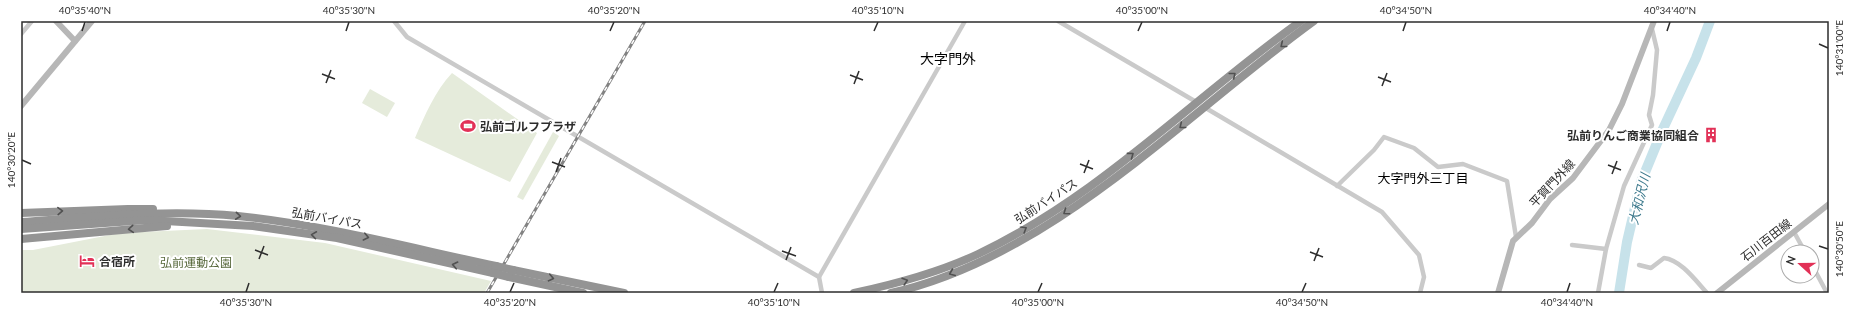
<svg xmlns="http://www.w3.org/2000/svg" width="1850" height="314" font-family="Lato,'Noto Sans JP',sans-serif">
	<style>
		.green { fill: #e5ebdb }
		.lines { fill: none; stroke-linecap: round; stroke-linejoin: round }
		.river { stroke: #c7e2ea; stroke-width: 10 }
		.street { stroke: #cacaca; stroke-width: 4.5 }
		.secondary { stroke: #b7b7b7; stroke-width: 6 }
		.highway { stroke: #949494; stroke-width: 8 }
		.rail-casing { stroke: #828282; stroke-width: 3 }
		.rail { stroke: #fff; stroke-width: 1.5; stroke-dasharray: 4.5; stroke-linecap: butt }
		.highway-bridge { stroke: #949494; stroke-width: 8 }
		.oneway { stroke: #515151 }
		.ticks { fill: none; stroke: #2d2d2d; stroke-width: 1.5 }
		.labels { text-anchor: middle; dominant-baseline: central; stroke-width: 4; stroke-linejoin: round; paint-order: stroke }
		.poi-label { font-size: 12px; font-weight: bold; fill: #2d2d2d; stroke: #fff; text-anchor: start }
		.street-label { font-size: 12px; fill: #2d2d2d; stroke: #fff }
		.park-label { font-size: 12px; fill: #57683b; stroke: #fff }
		.neighbourhood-label { font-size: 13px; fill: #000; stroke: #fff }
		.water-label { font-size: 13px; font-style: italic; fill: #3d7a8d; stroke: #fff }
		.quarter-label { font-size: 14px; fill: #000; stroke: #fff }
		.neatline { fill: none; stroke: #2d2d2d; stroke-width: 1.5 }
		.ticks-label { font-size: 10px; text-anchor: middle; fill: #2d2d2d }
	</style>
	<rect width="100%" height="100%" fill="#fff"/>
	<g class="green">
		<path d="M 452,73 L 537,133 L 510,182 L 415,138 C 425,115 435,91 452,73 Z"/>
		<path d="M 370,89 L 395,103 L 387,117 L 362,103 Z"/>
		<path d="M 553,132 L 559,136 L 523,200 L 517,197 Z"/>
		<path d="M 207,229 L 325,243 L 491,281 L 484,293 L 21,293 L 21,250 L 33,250 L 120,233 Z"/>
	</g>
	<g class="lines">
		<path class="river" d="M 1619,293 L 1627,242 L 1641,182 L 1662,131 L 1696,58 L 1710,21"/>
		<g class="street">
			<path d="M 394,21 L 407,37 L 819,277"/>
			<path d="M 1058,21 L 1198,103"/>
			<path d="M 21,34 L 32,21"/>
			<path d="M 1204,107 L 1382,212 L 1419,255 L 1424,277 L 1420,293"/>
			<path d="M 1337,186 L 1374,150 L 1384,137 L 1414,148 L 1438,167 L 1463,164 L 1507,181 L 1516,237"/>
			<path d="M 1794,232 L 1805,252"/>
			<path d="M 1572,245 L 1606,249"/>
			<path d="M 1639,265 L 1651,268 L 1664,258 C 1681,260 1696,281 1707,293"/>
			<path d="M 1812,265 L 1827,293"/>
			<path d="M 822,293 L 819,277 L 965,21"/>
			<path d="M 1598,293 L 1606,249 L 1624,186 L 1652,125 L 1649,115 L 1653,95 L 1657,50 L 1652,29"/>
		</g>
		<g class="secondary">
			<path d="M 56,21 L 75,41"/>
			<path d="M 21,106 L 92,21"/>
			<path d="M 1498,293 L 1513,241 L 1532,223 L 1550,199 L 1573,178 L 1609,130 L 1622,104 L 1654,21"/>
			<path d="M 1717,293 L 1829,204"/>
		</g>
		<g class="highway">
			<path d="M 21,213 L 128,209 L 153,209"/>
			<path d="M 21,222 C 93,217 166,209 238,216 C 325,225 411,248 496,266"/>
			<path d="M 21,229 L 147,220 L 253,226 L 337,238 L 493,273"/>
			<path d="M 21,239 L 167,226"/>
			<path d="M 513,270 L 624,293"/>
			<path d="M 509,277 L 583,293"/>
			<path d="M 854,293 C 896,284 938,273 978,254 C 1099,197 1193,98 1301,21"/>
			<path d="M 891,293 C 1052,257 1184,115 1314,21"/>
		</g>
		<g class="rail-casing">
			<path id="rail" d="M 487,293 L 645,21"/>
		</g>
		<use href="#rail" class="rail"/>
		<g class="highway-bridge">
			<path d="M 496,266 L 513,270"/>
			<path d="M 493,273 L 509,277"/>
		</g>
	</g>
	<defs><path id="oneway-chevron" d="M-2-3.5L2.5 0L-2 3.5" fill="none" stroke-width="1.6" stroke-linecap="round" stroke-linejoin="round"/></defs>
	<g class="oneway">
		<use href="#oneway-chevron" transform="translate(1283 45) rotate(141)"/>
		<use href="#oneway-chevron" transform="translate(1233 75) rotate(-39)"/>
		<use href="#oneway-chevron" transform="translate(1182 126) rotate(141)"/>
		<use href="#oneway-chevron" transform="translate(1131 155) rotate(-36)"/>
		<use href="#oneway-chevron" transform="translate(60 211) rotate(-2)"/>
		<use href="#oneway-chevron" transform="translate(1066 212) rotate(145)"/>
		<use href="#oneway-chevron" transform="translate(238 216) rotate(6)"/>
		<use href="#oneway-chevron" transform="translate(131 229) rotate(175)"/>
		<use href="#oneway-chevron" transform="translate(1024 229) rotate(-31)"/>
		<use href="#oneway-chevron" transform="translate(314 235) rotate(-172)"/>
		<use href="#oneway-chevron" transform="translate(366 237) rotate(13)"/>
		<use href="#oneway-chevron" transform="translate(455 265) rotate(-168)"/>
		<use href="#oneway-chevron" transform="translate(952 273) rotate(157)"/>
		<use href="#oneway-chevron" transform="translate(551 278) rotate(12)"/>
		<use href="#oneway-chevron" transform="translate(905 281) rotate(-17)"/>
	</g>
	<path class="ticks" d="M 82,31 L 85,22M 346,31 L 349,22M 610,31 L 614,22M 874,31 L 878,22M 1138,31 L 1142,22M 1403,31 L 1406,22M 1667,31 L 1670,22M 1819,44 L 1828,48M 322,74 L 335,79M 850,75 L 863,80M 1378,77 L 1391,82M 326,83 L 331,70M 854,84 L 859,71M 1382,86 L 1387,73M 22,160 L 31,164M 552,162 L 565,167M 1080,164 L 1093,169M 1608,165 L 1621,170M 556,172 L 561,158M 1084,173 L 1089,160M 1612,174 L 1617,161M 1819,246 L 1828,249M 255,250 L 268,255M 782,251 L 796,256M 1310,252 L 1323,257M 259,259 L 264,246M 786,260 L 791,247M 1314,261 L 1319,248M 246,292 L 249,283M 510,292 L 514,283M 774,292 L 778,283M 1038,292 L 1042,283M 1302,292 L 1306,283M 1567,292 L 1570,283"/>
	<defs>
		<g id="stadium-bare" transform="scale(1.2)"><path d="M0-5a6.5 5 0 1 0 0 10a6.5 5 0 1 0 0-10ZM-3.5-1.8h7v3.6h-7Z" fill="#e23157" stroke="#fff" stroke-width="2.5" paint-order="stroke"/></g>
		<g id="building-bare" transform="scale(1.2)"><path d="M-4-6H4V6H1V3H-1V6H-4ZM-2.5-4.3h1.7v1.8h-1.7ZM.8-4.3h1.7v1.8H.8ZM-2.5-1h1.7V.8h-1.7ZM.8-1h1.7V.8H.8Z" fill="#e23157" stroke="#fff" stroke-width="2.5" paint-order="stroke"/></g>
		<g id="hotel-bare" transform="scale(1.2)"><path d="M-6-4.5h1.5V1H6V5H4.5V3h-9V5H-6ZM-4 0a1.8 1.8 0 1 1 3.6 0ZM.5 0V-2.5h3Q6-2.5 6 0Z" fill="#e23157" stroke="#fff" stroke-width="2.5" paint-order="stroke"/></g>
	</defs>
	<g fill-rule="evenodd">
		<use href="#stadium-bare" x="468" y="126"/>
		<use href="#building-bare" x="1711" y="135"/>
		<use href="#hotel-bare" x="87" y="261"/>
	</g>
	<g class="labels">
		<g class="poi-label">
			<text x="480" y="126">弘前ゴルフプラザ</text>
			<text x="1699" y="135" text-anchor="end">弘前りんご商業協同組合</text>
			<text x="99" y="261">合宿所</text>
		</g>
		<g class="street-label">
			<text transform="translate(1552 183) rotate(-47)">平賀門外線</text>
			<text transform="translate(1046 201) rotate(-33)">弘前バイパス</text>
			<text transform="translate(327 218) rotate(10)">弘前バイパス</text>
			<text transform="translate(1766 240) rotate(-38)">石川百田線</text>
		</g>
		<g class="park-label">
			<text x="196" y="262">弘前運動公園</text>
		</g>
		<g class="neighbourhood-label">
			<text x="1423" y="178">大字門外三丁目</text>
		</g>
		<g class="water-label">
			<text transform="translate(1639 199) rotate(-76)">大和沢川</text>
		</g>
		<g class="quarter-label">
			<text x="948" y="58">大字門外</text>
		</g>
	</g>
	<rect width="1850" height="314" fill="none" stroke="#ffffff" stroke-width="44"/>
	<g transform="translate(1800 264) rotate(291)"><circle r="19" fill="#ffffff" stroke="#ababab"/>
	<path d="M0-3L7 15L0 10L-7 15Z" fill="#e23157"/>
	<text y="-6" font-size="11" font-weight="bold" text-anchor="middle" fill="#2d2d2d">N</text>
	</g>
	<rect x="22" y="22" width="1806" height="270" class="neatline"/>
	<g class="ticks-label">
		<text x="85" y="14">40°35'40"N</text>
		<text x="349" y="14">40°35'30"N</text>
		<text x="614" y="14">40°35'20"N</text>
		<text x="878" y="14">40°35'10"N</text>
		<text x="1142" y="14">40°35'00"N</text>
		<text x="1406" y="14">40°34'50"N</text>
		<text x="1670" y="14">40°34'40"N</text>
		<text transform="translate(1839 48) rotate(-90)" y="4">140°31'00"E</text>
		<text transform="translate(11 160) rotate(-90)" y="4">140°30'20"E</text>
		<text transform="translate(1839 249) rotate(-90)" y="4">140°30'50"E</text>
		<text x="246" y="306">40°35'30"N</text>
		<text x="510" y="306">40°35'20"N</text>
		<text x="774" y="306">40°35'10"N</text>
		<text x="1038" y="306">40°35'00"N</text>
		<text x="1302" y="306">40°34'50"N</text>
		<text x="1567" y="306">40°34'40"N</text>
	</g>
</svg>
